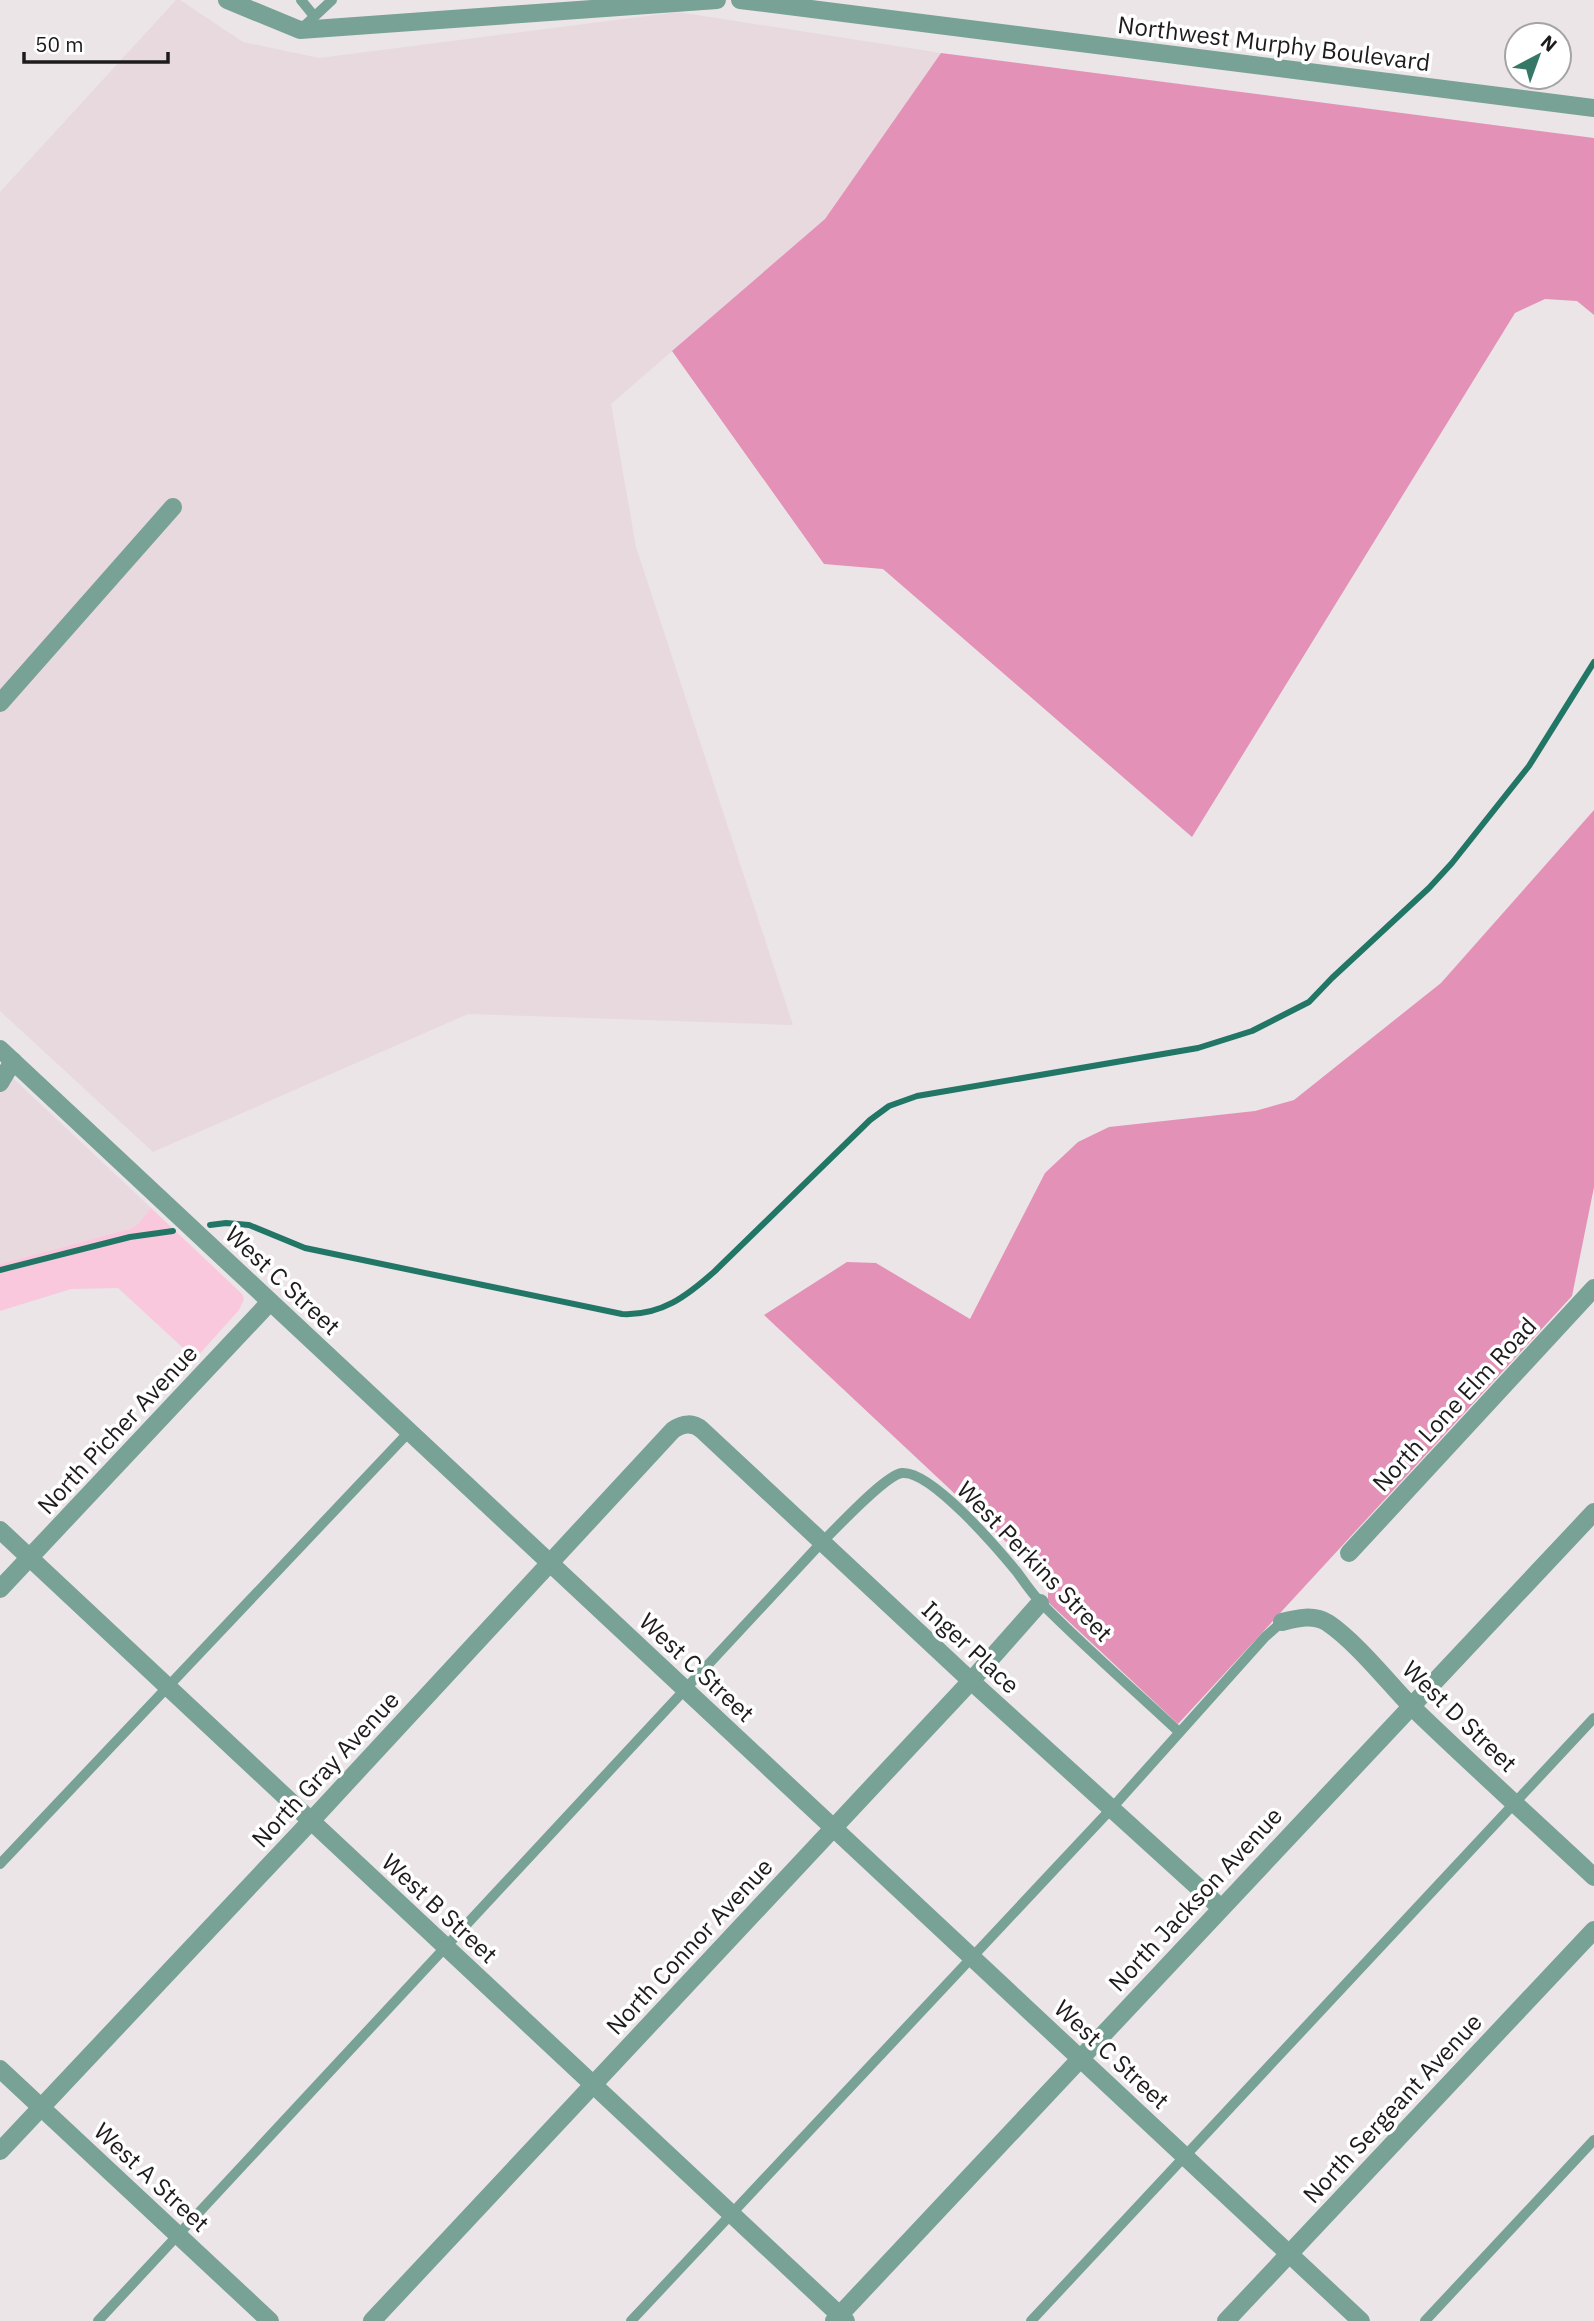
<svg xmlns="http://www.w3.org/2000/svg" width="1594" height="2321" font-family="'IBM Plex Sans',sans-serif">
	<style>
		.built { fill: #e8d9df }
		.green { fill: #fac8dd }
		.forest { fill: #e391b7 }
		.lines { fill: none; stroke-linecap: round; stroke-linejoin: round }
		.stream { stroke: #227666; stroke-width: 6 }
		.service { stroke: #78a296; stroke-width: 10 }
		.minor { stroke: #78a296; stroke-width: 18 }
		.tertiary { stroke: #78a296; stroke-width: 18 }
		.labels { text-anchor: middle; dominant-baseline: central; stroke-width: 7; stroke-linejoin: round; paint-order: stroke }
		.street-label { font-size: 24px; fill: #1e1b1c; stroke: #fff }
	</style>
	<rect width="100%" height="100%" fill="#ebe5e7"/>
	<g class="built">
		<path d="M 176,0 L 180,0 L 243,42 L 319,58 L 678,12 L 941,53 L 825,219 L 611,404 L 636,547 L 793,1025 L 468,1014 L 153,1152 L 0,1011 L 0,192 Z"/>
		<path d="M 0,1066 L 151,1208 L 138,1224 L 129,1229 L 0,1264 Z"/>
	</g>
	<path class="green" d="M 151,1208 L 242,1294 L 244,1299 L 239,1310 L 195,1359 L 118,1288 L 71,1289 L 0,1311 L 0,1264 L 129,1229 L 138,1224 Z"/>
	<g class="forest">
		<path d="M 941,53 L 1594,138 L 1594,315 L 1577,301 L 1545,299 L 1515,313 L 1192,837 L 883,569 L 824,564 L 672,351 L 825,219 Z"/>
		<path d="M 1594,810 L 1594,1187 L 1572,1296 L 1178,1724 L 1048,1602 L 1048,1581 L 764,1315 L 847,1262 L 876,1263 L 970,1319 L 1045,1173 L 1078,1142 L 1109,1127 L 1255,1111 L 1294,1100 L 1441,983 Z"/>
	</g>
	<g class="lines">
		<g class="stream">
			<path d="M 210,1225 L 226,1223 L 249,1225 L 305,1248 L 622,1314 C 661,1316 687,1296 715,1271 L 870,1120 L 889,1106 L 917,1096 L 1198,1048 L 1252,1031 L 1309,1002 L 1332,978 L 1429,888 L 1452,863 L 1529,766 L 1594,662"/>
			<path d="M 0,1270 L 130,1237 L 173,1231"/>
		</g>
		<g class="service">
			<path d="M 301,0 L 314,16"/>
			<path d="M 300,30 L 332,0"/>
			<path d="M 0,1864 L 409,1432"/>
			<path d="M 98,2321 L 822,1542 C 837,1528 885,1475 902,1473 C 931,1470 998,1549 1017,1572 C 1025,1583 1033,1595 1043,1605 C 1087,1649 1134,1690 1179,1732"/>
			<path d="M 631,2321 L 1112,1808 L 1265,1637 L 1282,1622"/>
			<path d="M 1031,2321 L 1594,1718"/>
			<path d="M 1425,2321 L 1594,2140"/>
		</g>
		<g class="minor">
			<path d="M 0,703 L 173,507"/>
			<path d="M 0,1049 L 1361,2321"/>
			<path d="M 0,1083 L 13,1061"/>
			<path d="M 0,1530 L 846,2321"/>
			<path d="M 1349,1553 L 1594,1288"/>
			<path d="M 0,1589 L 270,1302"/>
			<path d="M 1282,1622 C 1297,1618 1314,1614 1328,1623 C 1356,1642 1387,1681 1411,1706 C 1471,1764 1533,1820 1594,1877"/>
			<path d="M 0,2069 L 270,2321"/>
			<path d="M 0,2151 L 311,1821 L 673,1430 C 683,1423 693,1422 702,1430 L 971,1681 L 1221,1908"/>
			<path d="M 372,2321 L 971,1681 L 1040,1603"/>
			<path d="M 834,2321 L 1594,1512"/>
			<path d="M 1226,2321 L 1594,1930"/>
		</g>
		<g class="tertiary">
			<path d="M 227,0 L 300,30 L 717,0"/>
			<path d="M 740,0 L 1594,108"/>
		</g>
	</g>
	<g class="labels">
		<g class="street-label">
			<text transform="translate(1274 43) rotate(7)">Northwest Murphy Boulevard</text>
			<text transform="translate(283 1280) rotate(43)">West C Street</text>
			<text transform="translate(1454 1404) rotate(-47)">North Lone Elm Road</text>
			<text transform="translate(117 1429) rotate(-47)">North Picher Avenue</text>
			<text transform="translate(1035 1561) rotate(46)">West Perkins Street</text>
			<text transform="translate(971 1647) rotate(43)">Inger Place</text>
			<text transform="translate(697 1667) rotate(43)">West C Street</text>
			<text transform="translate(1460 1716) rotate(44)">West D Street</text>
			<text transform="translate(325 1769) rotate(-47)">North Gray Avenue</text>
			<text transform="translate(1195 1899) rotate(-47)">North Jackson Avenue</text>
			<text transform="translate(440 1908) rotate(43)">West B Street</text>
			<text transform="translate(689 1946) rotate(-47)">North Connor Avenue</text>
			<text transform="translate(1112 2054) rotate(43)">West C Street</text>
			<text transform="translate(1392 2108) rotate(-47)">North Sergeant Avenue</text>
			<text transform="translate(152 2177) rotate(43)">West A Street</text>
		</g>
	</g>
	<g transform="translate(1538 56) rotate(41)"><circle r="33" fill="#ffffff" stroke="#a5a4a4" stroke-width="2"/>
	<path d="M0-5L12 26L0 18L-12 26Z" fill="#367868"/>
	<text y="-10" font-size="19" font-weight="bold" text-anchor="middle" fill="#1e1b1c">N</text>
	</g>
	<path d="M24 52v10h144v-10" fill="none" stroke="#1e1b1c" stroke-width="3.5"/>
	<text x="35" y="52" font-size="21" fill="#1e1b1c" stroke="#ffffff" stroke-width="5" paint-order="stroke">50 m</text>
</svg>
